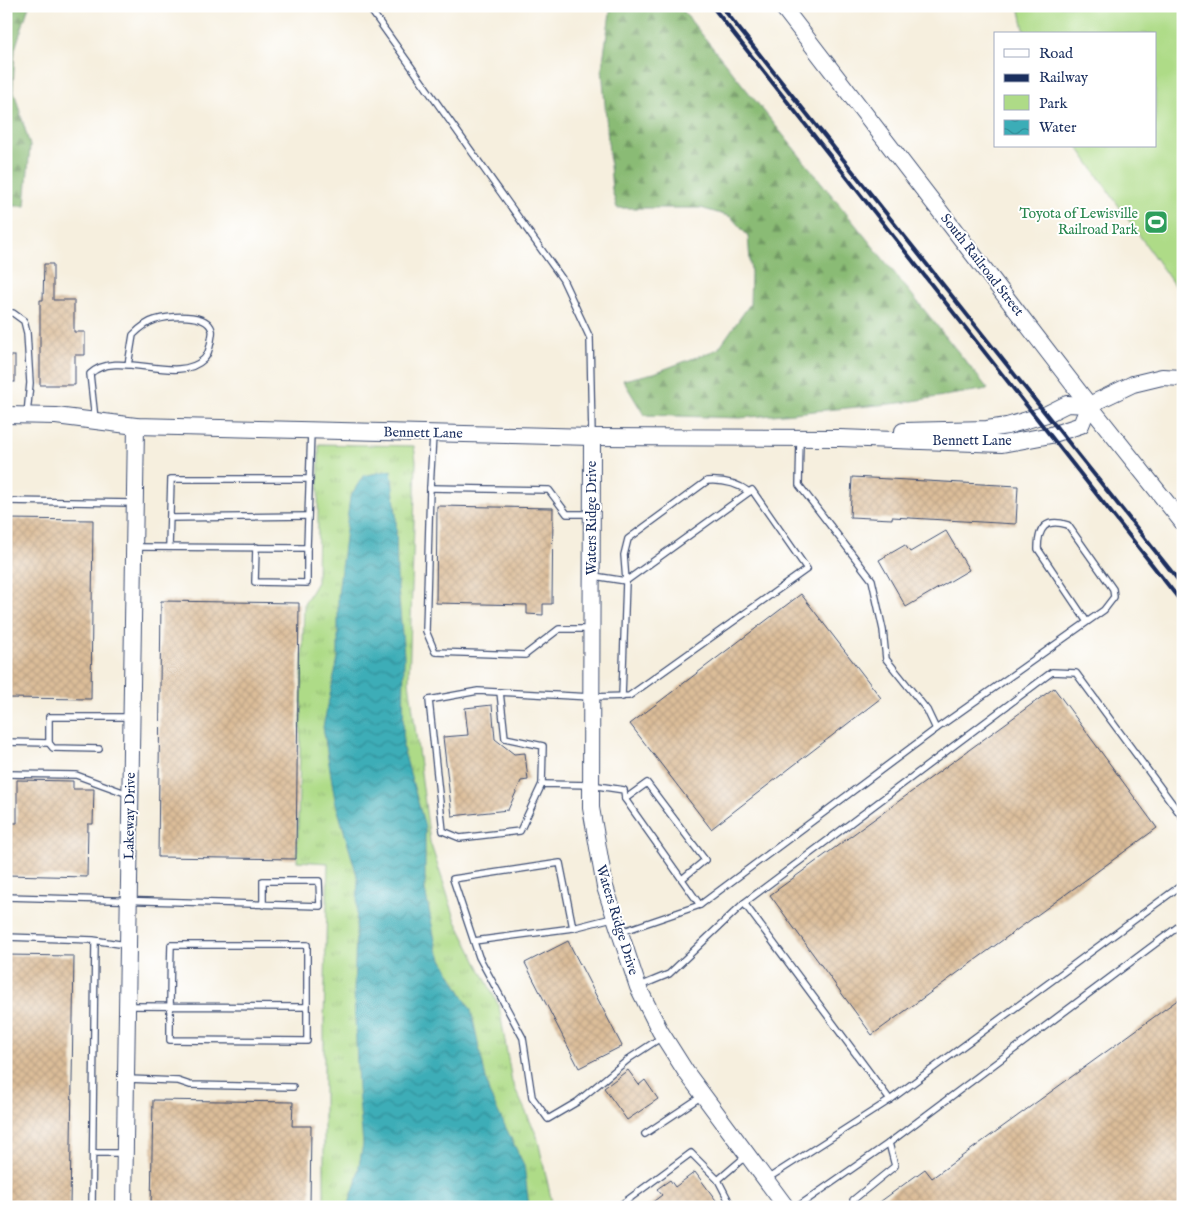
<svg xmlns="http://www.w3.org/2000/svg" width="1189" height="1213" font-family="'IM FELL English',serif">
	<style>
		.grass { fill: url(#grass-tufts); stroke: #648572 }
		.forest { fill: url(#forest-firs); stroke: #527569 }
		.park { fill: #aedb87; stroke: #648572 }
		.water { fill: url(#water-waves); stroke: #2c6e8a }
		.building { fill: url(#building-cross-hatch) }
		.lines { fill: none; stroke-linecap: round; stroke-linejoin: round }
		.lane-casing { stroke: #3c4c71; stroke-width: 8 }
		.secondary-casing { stroke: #3c4c71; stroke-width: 18 }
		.lane { stroke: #fff; stroke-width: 5.5 }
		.secondary { stroke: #fff; stroke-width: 16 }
		.rail { stroke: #1b2f5e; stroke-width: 4 }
		.labels { text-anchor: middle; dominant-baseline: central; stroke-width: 4; stroke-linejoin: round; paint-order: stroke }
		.leisure-label { font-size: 14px; fill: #27864d; stroke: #fff; text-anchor: end }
		.street-label { font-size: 14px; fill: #1b2f5e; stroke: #fff }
	</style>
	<defs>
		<pattern id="grass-tufts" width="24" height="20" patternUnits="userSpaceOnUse" patternTransform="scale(1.25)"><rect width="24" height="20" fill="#aedb87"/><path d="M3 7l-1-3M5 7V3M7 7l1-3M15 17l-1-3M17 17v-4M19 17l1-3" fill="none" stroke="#95bc77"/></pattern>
		<pattern id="forest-firs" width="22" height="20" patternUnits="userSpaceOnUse" patternTransform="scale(1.25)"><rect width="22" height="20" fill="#8abb74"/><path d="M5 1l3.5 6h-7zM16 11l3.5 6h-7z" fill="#709862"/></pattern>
		<pattern id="water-waves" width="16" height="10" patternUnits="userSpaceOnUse" patternTransform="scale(1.25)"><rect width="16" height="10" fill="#3cadb7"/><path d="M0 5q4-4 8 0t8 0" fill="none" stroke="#328d98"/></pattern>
		<pattern id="building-cross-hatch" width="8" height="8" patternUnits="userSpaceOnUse" patternTransform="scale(1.25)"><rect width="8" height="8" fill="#dcbd99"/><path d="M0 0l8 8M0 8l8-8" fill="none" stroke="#bca386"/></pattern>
	</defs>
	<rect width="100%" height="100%" fill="#fff"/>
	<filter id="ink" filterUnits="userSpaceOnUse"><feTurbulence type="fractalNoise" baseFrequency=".02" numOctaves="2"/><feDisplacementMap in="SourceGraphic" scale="10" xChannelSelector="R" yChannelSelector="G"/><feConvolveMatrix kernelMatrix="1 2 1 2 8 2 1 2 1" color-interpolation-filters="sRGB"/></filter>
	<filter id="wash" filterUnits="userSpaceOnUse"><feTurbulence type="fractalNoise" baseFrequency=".0096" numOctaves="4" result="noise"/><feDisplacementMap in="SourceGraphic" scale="20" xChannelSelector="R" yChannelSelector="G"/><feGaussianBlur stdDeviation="1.12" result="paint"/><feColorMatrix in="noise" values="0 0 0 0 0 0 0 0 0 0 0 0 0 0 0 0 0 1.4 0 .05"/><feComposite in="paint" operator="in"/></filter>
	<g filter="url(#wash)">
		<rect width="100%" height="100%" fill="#f6efde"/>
		<path class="grass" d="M 319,444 L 414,446 L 416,461 L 409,681 L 430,842 L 456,921 L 499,1006 L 512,1082 L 537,1136 L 553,1207 L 324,1207 L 324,1021 L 328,863 L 297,861 L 304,604 L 317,582 Z"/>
		<g class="forest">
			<path d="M 6,6 L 29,6 L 15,49 L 13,88 L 30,146 L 25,206 L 6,206 Z"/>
			<path d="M 611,6 L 679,6 L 988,389 L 900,403 L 740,418 L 644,415 L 623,380 L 654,373 L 718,349 L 750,304 L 751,273 L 748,236 L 731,217 L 701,208 L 617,208 L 612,190 L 602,68 Z"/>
		</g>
		<path class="park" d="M 1019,6 L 1183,6 L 1183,298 L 1077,146 L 1155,146 L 1155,34 L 1025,34 Z"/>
		<path class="water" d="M 391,470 L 396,513 L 397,577 L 404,656 L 403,748 L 425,827 L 425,890 L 437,950 L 471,1010 L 489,1093 L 524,1165 L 529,1207 L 348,1207 L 356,1182 L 363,1144 L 358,1090 L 354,990 L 358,879 L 335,800 L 323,727 L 338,658 L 338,594 L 350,497 L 363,476 Z"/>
		<g id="blocks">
			<g class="building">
				<path d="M 44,264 L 53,264 L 53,300 L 74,300 L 74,332 L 85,332 L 85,355 L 75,355 L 75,385 L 40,385 L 40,300 L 43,300 Z"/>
				<rect x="6" y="356" width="9" height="26"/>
				<path d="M 852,477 L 1018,486 L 1016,524 L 892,517 L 892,519 L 850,517 Z"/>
				<path d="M 437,506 L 553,508 L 552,604 L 543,604 L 543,615 L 527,614 L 527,605 L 436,603 Z"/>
				<path d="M 6,519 L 93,520 L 91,699 L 6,698 Z"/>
				<path d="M 946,531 L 969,570 L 906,607 L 879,560 L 905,545 L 910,552 Z"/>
				<path d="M 801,594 L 881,698 L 711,829 L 630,724 Z"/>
				<path d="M 161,601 L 299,603 L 296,859 L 158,857 Z"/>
				<path d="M 1054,688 L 1157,828 L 872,1035 L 770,895 Z"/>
				<path d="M 492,705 L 495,739 L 514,754 L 525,753 L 528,780 L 521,781 L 508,810 L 452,816 L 443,737 L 468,735 L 465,708 Z"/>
				<path d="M 17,780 L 73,781 L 73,789 L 94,789 L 93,824 L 88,824 L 87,877 L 6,875 L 6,823 L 17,823 Z"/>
				<path d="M 568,941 L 622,1046 L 579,1068 L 525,963 Z"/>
				<path d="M 6,955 L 74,956 L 70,1207 L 6,1207 Z"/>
				<path d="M 1183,996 L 1183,1207 L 873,1207 L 925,1169 L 932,1178 Z"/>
				<path d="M 628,1070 L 639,1085 L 645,1080 L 658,1099 L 627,1120 L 604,1088 Z"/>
				<path d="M 153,1100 L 293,1102 L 292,1126 L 311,1126 L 310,1207 L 151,1207 Z"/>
				<path d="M 695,1172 L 721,1207 L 646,1207 L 662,1195 L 657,1189 L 670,1180 L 675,1187 Z"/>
			</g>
		</g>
	</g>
	<g filter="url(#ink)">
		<use href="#blocks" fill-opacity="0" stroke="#3c4c71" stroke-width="1"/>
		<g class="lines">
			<g class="lane-casing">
				<g id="lane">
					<path d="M 368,6 L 563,280 L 590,338 L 592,436"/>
					<path d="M 6,313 L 13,313 L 24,321 L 27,333 L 30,383 L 27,414"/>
					<path d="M 95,419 L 90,374 C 117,348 177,386 204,359 C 208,355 210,347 211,341 C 211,338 213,333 212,330 C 207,312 169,316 155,320 C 147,322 139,329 133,335 L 128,365"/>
					<path d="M 433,435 L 430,488 L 426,631 L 435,652 L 525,655 L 559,629 L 591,629"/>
					<path d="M 800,440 L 799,485 L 872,580 L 883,630 L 886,659 L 927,710 L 936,729"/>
					<path d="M 430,488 L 549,490 L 567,514 L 591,514"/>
					<path d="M 6,501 L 134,503"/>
					<path d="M 170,518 L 308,516"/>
					<path d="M 136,547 L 307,548 L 311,431"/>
					<path d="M 169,547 L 171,479 L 310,479"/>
					<path d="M 256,547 L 255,582 L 307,583 L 307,548"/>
					<path d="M 594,576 L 626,581 L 752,490 L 807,569 L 629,696 L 591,697 L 478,691 L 429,700 L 443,831 L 460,838 L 520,831 L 542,784 L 591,785 L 624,790 L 625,799 L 700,905 L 621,932"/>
					<path d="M 500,692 L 505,738 L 543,746 L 542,784"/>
					<path d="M 622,697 L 626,581 L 624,555 L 628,539 L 707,481 C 722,480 737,483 749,492"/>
					<path d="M 6,742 L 49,743 L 49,717 L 129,717"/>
					<path d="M 49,743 L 53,748 L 99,749"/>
					<path d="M 6,774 L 76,775 L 128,794"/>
					<path d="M 625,799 L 647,783 L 705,860 L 682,879"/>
					<path d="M 6,897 L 320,906 L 319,881 L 263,881 L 263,905"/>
					<path d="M 744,903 L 890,1100"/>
					<path d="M 700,905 L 936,729 L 1087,622 L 1104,610 L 1114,597 L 1113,589 L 1068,525 C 1046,518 1038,527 1038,549 L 1087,622"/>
					<path d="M 612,918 L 573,928 L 560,863 L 453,879 L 479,957 L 523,1038 L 532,1097 L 548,1119 L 577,1102 L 630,1058 L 662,1037"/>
					<path d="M 6,937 L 93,940 L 126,945"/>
					<path d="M 474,941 L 573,928"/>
					<path d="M 640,986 L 669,974 L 744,903 L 1052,672 L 1076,673 L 1183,818"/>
					<path d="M 128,1006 L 307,1007 L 307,945 L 171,945 C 170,977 170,1009 170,1040 L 307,1041 L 307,1007"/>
					<path d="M 128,1079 L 178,1081 L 190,1085 L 293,1087"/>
					<path d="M 645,1134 L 702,1096"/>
					<path d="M 93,1153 L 123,1153"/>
					<path d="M 767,1179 L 890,1100 L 1183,884"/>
					<path d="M 718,1180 L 746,1156"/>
					<path d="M 92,1207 L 95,941"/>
					<path d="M 618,1207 L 691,1153 L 718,1180 L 732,1207"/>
					<path d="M 797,1207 L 889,1143 L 1183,923"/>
					<path d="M 854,1207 L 853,1200 L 895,1166 L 889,1143"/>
				</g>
			</g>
			<g class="secondary-casing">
				<g id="secondary">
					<path d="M 782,6 L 1089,405 L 1183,523"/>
					<path d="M 6,415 L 56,416 L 136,426 L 592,437 L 840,438 L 1002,444 L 1051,435 L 1081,425 L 1089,405"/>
					<path d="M 903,431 L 987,429 L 1007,426 L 1047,414 L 1067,404 L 1089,405 L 1133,384 L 1162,377 L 1183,378"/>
					<path d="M 592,437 L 591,808 L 605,887 L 638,987 L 660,1031 L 686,1072 L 786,1207"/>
					<path d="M 124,1207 L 136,426"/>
				</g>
			</g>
			<use href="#lane" class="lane"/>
			<use href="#secondary" class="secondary"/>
			<g class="rail">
				<path d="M 712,6 L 1183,604"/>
				<path d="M 721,6 L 1183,586"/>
			</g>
		</g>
	</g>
	<defs>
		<g id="stadium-square" transform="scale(1.25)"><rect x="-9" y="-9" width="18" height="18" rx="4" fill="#2e9e5b" stroke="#fff"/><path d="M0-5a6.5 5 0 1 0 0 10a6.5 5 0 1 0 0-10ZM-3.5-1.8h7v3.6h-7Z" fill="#fff"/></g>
	</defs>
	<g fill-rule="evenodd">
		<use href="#stadium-square" x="1156" y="222"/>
	</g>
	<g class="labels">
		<g class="leisure-label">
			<text x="1138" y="214">Toyota of Lewisville<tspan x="1138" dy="16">Railroad Park</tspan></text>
		</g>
		<g class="street-label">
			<text transform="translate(982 265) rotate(52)">South Railroad Street</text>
			<text transform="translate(423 433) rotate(1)">Bennett Lane</text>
			<text x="972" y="441">Bennett Lane</text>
			<text transform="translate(592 518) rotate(-90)">Waters Ridge Drive</text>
			<text transform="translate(130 816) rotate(-89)">Lakeway Drive</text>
			<text transform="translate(617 920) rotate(73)">Waters Ridge Drive</text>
		</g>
	</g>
	<rect width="1189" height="1213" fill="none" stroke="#fff" stroke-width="25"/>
	<rect x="994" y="32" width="162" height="115" fill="#ffffff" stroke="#a4acbf"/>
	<rect x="1004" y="49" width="25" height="8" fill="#ffffff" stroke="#a4acbf"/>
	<text x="1039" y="58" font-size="15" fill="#1b2f5e">Road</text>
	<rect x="1004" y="74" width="25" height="8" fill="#1b2f5e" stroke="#a4acbf"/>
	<text x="1039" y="82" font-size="15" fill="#1b2f5e">Railway</text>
	<rect x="1004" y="95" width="25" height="15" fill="#aedb87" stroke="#a4acbf"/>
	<text x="1039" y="108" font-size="15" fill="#1b2f5e">Park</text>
	<rect x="1004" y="120" width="25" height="15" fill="url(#water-waves)" stroke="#a4acbf"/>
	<text x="1039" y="132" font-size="15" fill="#1b2f5e">Water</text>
</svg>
